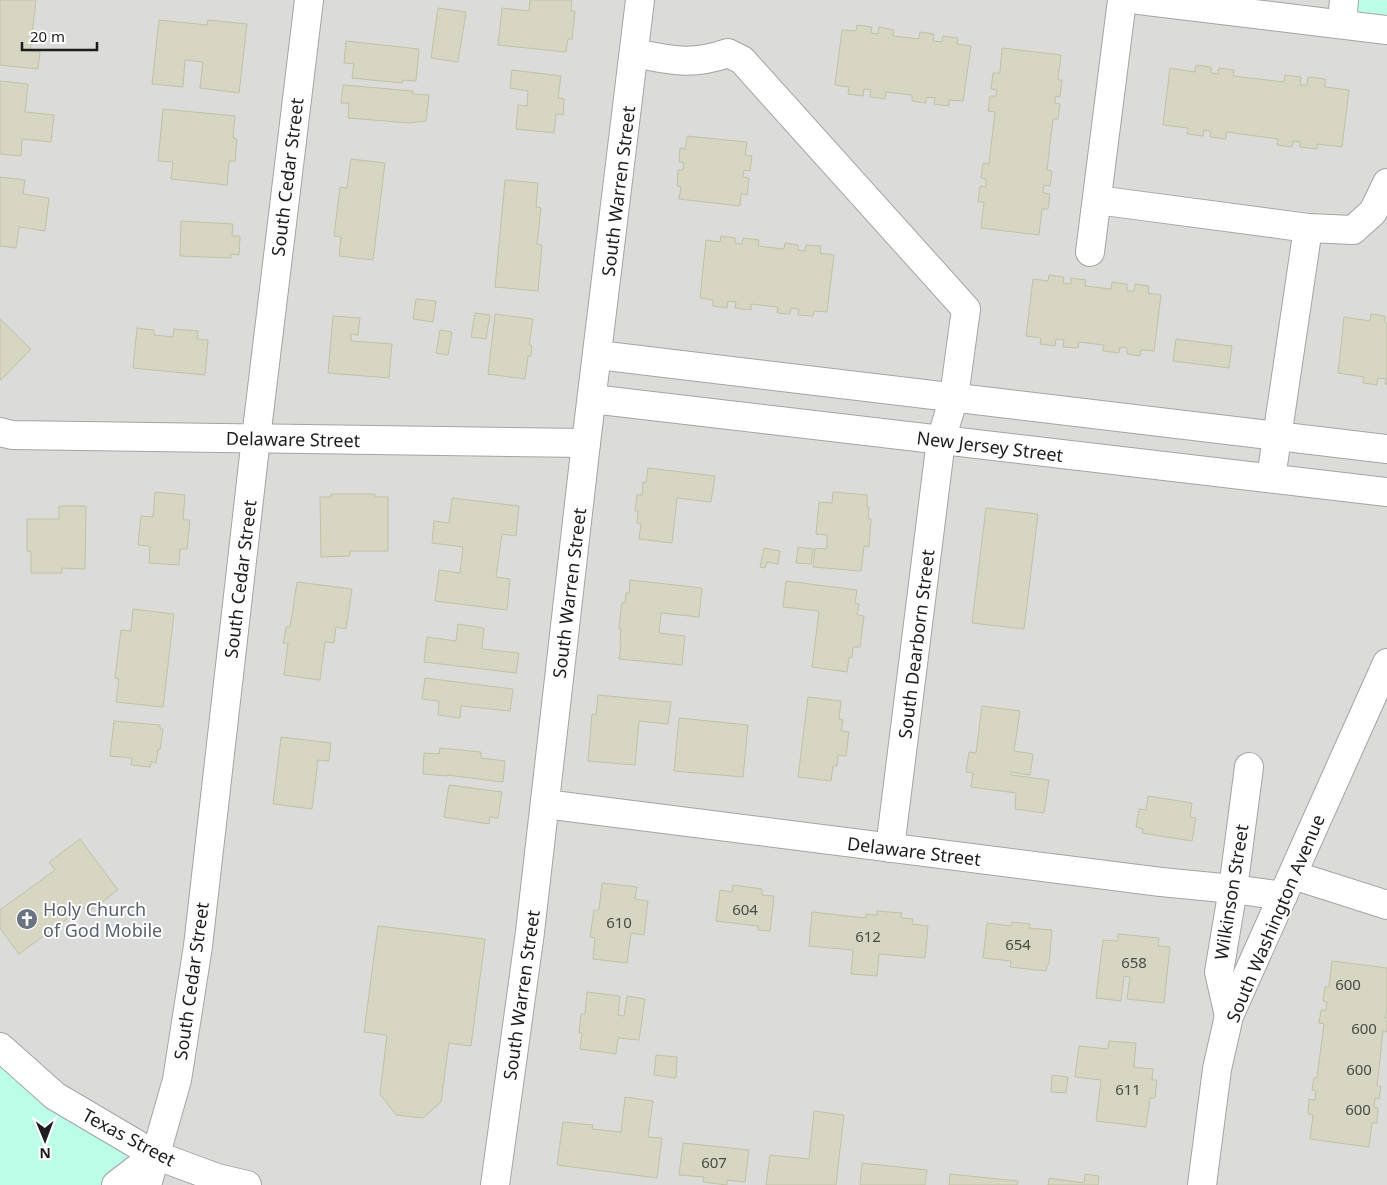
<svg xmlns="http://www.w3.org/2000/svg" width="1387" height="1185" font-family="'Noto Sans',sans-serif">
	<style>
		.residential { fill: #dbdbda }
		.park { fill: #bbfde7 }
		.building { fill: #d6d6c2; stroke: #c1c2a3 }
		.lines { fill: none; stroke-linecap: round; stroke-linejoin: round }
		.minor-casing { stroke: #a4a4a4; stroke-width: 30 }
		.minor { stroke: #fff; stroke-width: 28 }
		.labels { text-anchor: middle; dominant-baseline: central; stroke-width: 4; stroke-linejoin: round; paint-order: stroke }
		.number-label { font-size: 15px; fill: #4b4b46 }
		.street-label { font-size: 18px; fill: #1d1d1d; stroke: #fff }
		.worship-label { font-size: 18px; fill: #5b616d; stroke: #fff; text-anchor: start }
	</style>
	<rect width="100%" height="100%" fill="#ecefe2"/>
	<path class="residential" d="M 0,0 L 1356,0 L 1387,19 L 1387,1185 L 152,1185 L 0,1047 Z"/>
	<g class="park">
		<path d="M 1356,0 L 1387,0 L 1387,19 L 1355,15 Z"/>
		<path d="M 0,1047 L 155,1155 L 152,1185 L 0,1185 Z"/>
	</g>
	<g class="building">
		<path d="M 0,0 L 36,0 L 30,51 L 40,52 L 38,69 L 0,65 Z"/>
		<path d="M 530,0 L 572,0 L 571,11 L 575,11 L 572,39 L 568,39 L 566,52 L 498,45 L 502,8 L 529,11 Z"/>
		<path d="M 438,8 L 466,12 L 458,62 L 431,58 Z"/>
		<path d="M 159,20 L 207,25 L 208,20 L 247,24 L 239,93 L 200,88 L 203,62 L 185,60 L 183,87 L 152,84 Z"/>
		<path d="M 857,25 L 872,27 L 871,33 L 878,34 L 879,27 L 894,30 L 893,36 L 919,39 L 920,32 L 934,34 L 933,41 L 942,42 L 943,36 L 958,38 L 957,44 L 971,46 L 963,101 L 949,100 L 949,106 L 934,104 L 935,98 L 926,97 L 926,103 L 912,101 L 912,95 L 886,92 L 885,99 L 870,97 L 871,90 L 864,89 L 863,96 L 848,94 L 849,87 L 835,85 L 842,30 L 856,31 Z"/>
		<path d="M 346,41 L 419,49 L 416,81 L 403,80 L 402,83 L 352,78 L 354,64 L 344,63 Z"/>
		<path d="M 1002,48 L 1061,55 L 1058,80 L 1062,80 L 1060,97 L 1055,96 L 1055,103 L 1060,104 L 1058,119 L 1053,119 L 1047,170 L 1052,171 L 1050,186 L 1044,185 L 1043,193 L 1050,194 L 1048,209 L 1042,209 L 1039,235 L 981,228 L 984,202 L 978,202 L 980,186 L 986,187 L 986,179 L 981,178 L 983,163 L 989,164 L 995,112 L 988,111 L 990,96 L 996,96 L 997,90 L 991,89 L 993,73 L 1000,73 Z"/>
		<path d="M 1196,65 L 1211,67 L 1211,73 L 1218,74 L 1219,68 L 1234,70 L 1233,76 L 1284,82 L 1285,75 L 1301,77 L 1300,85 L 1307,85 L 1308,77 L 1325,79 L 1325,87 L 1349,90 L 1342,147 L 1317,144 L 1317,149 L 1300,147 L 1300,142 L 1293,141 L 1292,147 L 1277,145 L 1278,139 L 1226,132 L 1226,139 L 1210,137 L 1211,131 L 1204,130 L 1203,136 L 1187,134 L 1188,128 L 1163,125 L 1170,68 L 1195,72 Z"/>
		<path d="M 512,70 L 561,76 L 558,98 L 564,99 L 563,115 L 556,114 L 554,133 L 516,129 L 518,105 L 527,106 L 528,91 L 510,88 Z"/>
		<path d="M 0,81 L 28,84 L 25,112 L 54,115 L 51,142 L 22,139 L 21,156 L 0,154 Z"/>
		<path d="M 343,85 L 413,91 L 412,94 L 429,95 L 426,121 L 410,123 L 348,118 L 349,103 L 341,103 Z"/>
		<path d="M 163,109 L 235,116 L 233,138 L 237,139 L 235,161 L 229,161 L 227,185 L 171,179 L 173,162 L 158,161 Z"/>
		<path d="M 687,136 L 747,142 L 745,155 L 752,156 L 750,171 L 744,170 L 743,177 L 749,178 L 747,195 L 741,194 L 740,206 L 679,199 L 681,187 L 677,186 L 678,170 L 683,170 L 684,163 L 679,162 L 680,148 L 685,149 Z"/>
		<path d="M 351,159 L 385,163 L 373,260 L 339,256 L 341,237 L 334,236 L 340,187 L 347,188 Z"/>
		<path d="M 0,177 L 25,180 L 23,194 L 49,198 L 45,231 L 19,227 L 16,248 L 0,246 Z"/>
		<path d="M 505,180 L 538,183 L 536,207 L 541,208 L 537,244 L 542,245 L 538,291 L 495,287 Z"/>
		<path d="M 181,221 L 233,224 L 232,236 L 240,236 L 239,255 L 231,254 L 231,258 L 180,256 Z"/>
		<path d="M 721,236 L 735,238 L 735,243 L 742,244 L 743,238 L 759,240 L 758,246 L 784,249 L 785,243 L 798,245 L 798,250 L 805,251 L 806,245 L 821,246 L 820,253 L 834,255 L 827,312 L 814,311 L 813,316 L 798,315 L 799,309 L 791,308 L 790,314 L 777,313 L 778,307 L 751,304 L 751,310 L 735,308 L 736,302 L 728,301 L 727,308 L 713,306 L 713,300 L 700,298 L 706,240 L 720,242 Z"/>
		<path d="M 1049,275 L 1064,277 L 1063,283 L 1071,284 L 1071,278 L 1086,280 L 1085,286 L 1111,289 L 1112,282 L 1127,284 L 1127,291 L 1134,291 L 1135,284 L 1149,286 L 1148,293 L 1161,295 L 1154,351 L 1141,350 L 1140,356 L 1127,354 L 1127,348 L 1120,347 L 1119,353 L 1103,351 L 1104,345 L 1079,342 L 1078,348 L 1063,347 L 1064,340 L 1056,339 L 1055,346 L 1040,344 L 1041,338 L 1026,336 L 1033,279 L 1048,281 Z"/>
		<path d="M 416,299 L 436,301 L 433,322 L 413,319 Z"/>
		<path d="M 475,313 L 490,315 L 486,339 L 471,337 Z"/>
		<path d="M 495,314 L 533,319 L 529,345 L 532,346 L 531,356 L 528,356 L 525,379 L 488,374 Z"/>
		<path d="M 1371,314 L 1385,316 L 1385,322 L 1387,323 L 1387,385 L 1385,384 L 1386,379 L 1378,378 L 1377,385 L 1363,383 L 1364,377 L 1338,373 L 1344,317 L 1370,321 Z"/>
		<path d="M 333,316 L 360,318 L 358,335 L 351,334 L 351,341 L 392,344 L 389,378 L 328,373 Z"/>
		<path d="M 0,319 L 31,349 L 1,380 L 0,379 Z"/>
		<path d="M 137,328 L 154,330 L 154,335 L 173,337 L 174,329 L 198,331 L 197,339 L 208,340 L 205,375 L 133,368 Z"/>
		<path d="M 440,330 L 452,332 L 448,355 L 436,353 Z"/>
		<path d="M 1176,339 L 1232,346 L 1229,368 L 1173,361 Z"/>
		<path d="M 648,468 L 715,476 L 711,502 L 677,498 L 672,543 L 639,539 L 641,524 L 637,523 L 638,511 L 635,511 L 637,495 L 642,495 L 643,482 L 646,483 Z"/>
		<path d="M 155,492 L 185,495 L 183,520 L 190,520 L 187,549 L 180,549 L 179,565 L 149,563 L 150,546 L 138,545 L 141,516 L 153,517 Z"/>
		<path d="M 833,492 L 867,495 L 867,507 L 869,507 L 868,519 L 871,519 L 869,547 L 864,546 L 861,571 L 813,567 L 815,548 L 827,549 L 827,535 L 816,534 L 819,502 L 832,503 Z"/>
		<path d="M 331,494 L 375,494 L 375,497 L 388,497 L 388,551 L 350,551 L 350,556 L 321,557 L 320,497 L 331,497 Z"/>
		<path d="M 452,498 L 519,506 L 516,536 L 502,534 L 496,577 L 510,579 L 507,610 L 435,601 L 439,570 L 460,573 L 463,547 L 432,543 L 434,521 L 449,523 Z"/>
		<path d="M 59,506 L 86,506 L 85,569 L 62,568 L 62,573 L 31,573 L 31,552 L 27,551 L 27,519 L 59,519 Z"/>
		<path d="M 986,508 L 1038,514 L 1024,629 L 972,623 Z"/>
		<path d="M 798,547 L 813,549 L 811,564 L 796,563 Z"/>
		<path d="M 764,548 L 780,551 L 778,564 L 767,562 L 765,568 L 760,567 Z"/>
		<path d="M 630,580 L 702,588 L 699,617 L 661,613 L 659,633 L 685,636 L 682,665 L 619,659 L 621,645 L 620,645 L 621,629 L 619,629 L 621,609 L 622,602 L 625,603 L 626,593 L 629,593 Z"/>
		<path d="M 786,581 L 857,590 L 855,603 L 859,604 L 857,615 L 864,616 L 860,647 L 853,647 L 852,658 L 849,657 L 847,672 L 812,667 L 819,611 L 783,607 Z"/>
		<path d="M 297,582 L 352,589 L 346,629 L 336,627 L 334,643 L 325,642 L 320,680 L 284,675 L 288,643 L 283,643 L 286,627 L 290,627 Z"/>
		<path d="M 133,609 L 174,614 L 163,707 L 116,702 L 119,679 L 115,678 L 121,630 L 131,631 Z"/>
		<path d="M 458,624 L 484,628 L 482,649 L 519,653 L 516,673 L 424,662 L 427,637 L 456,641 Z"/>
		<path d="M 425,678 L 513,689 L 510,711 L 461,706 L 460,718 L 438,715 L 439,701 L 422,699 Z"/>
		<path d="M 598,695 L 671,702 L 668,724 L 639,721 L 635,765 L 588,761 L 592,714 L 596,715 Z"/>
		<path d="M 808,697 L 841,701 L 839,719 L 843,720 L 841,731 L 849,732 L 846,756 L 838,755 L 837,766 L 833,766 L 831,781 L 798,777 Z"/>
		<path d="M 982,706 L 1020,711 L 1014,751 L 1033,754 L 1030,775 L 1011,772 L 1011,775 L 1049,780 L 1044,813 L 1015,809 L 1016,793 L 971,787 L 973,773 L 966,772 L 969,752 L 976,753 Z"/>
		<path d="M 679,718 L 748,725 L 743,777 L 674,771 Z"/>
		<path d="M 114,721 L 160,725 L 160,729 L 163,729 L 160,750 L 158,749 L 156,763 L 151,762 L 150,767 L 131,765 L 132,758 L 110,756 Z"/>
		<path d="M 281,737 L 331,743 L 329,761 L 318,760 L 312,809 L 273,804 Z"/>
		<path d="M 440,748 L 481,752 L 481,758 L 505,761 L 503,782 L 447,775 L 447,776 L 423,774 L 424,753 L 439,754 Z"/>
		<path d="M 449,785 L 502,792 L 498,818 L 490,817 L 489,824 L 444,817 Z"/>
		<path d="M 1148,796 L 1192,803 L 1190,817 L 1196,818 L 1192,841 L 1142,833 L 1143,829 L 1136,827 L 1139,809 L 1146,810 Z"/>
		<path d="M 80,839 L 118,890 L 87,913 L 83,907 L 19,954 L 0,928 L 0,910 L 55,870 L 49,862 Z"/>
		<path d="M 602,883 L 637,887 L 635,899 L 648,901 L 644,935 L 631,933 L 627,963 L 593,959 L 595,938 L 590,937 L 594,910 L 599,910 Z"/>
		<path d="M 733,885 L 762,889 L 762,895 L 774,896 L 770,931 L 758,930 L 758,926 L 716,921 L 720,890 L 732,892 Z"/>
		<path d="M 877,911 L 902,913 L 901,918 L 913,919 L 912,924 L 928,926 L 925,958 L 879,954 L 877,976 L 851,974 L 853,950 L 809,946 L 812,912 L 866,918 L 866,914 L 877,915 Z"/>
		<path d="M 1012,922 L 1030,924 L 1029,928 L 1052,930 L 1049,964 L 1047,965 L 1046,971 L 1010,967 L 1011,961 L 983,958 L 987,923 L 1011,926 Z"/>
		<path d="M 378,926 L 485,939 L 471,1046 L 449,1043 L 441,1102 L 423,1118 L 396,1115 L 380,1094 L 387,1035 L 364,1032 Z"/>
		<path d="M 1118,934 L 1159,938 L 1158,946 L 1170,947 L 1164,1003 L 1127,999 L 1130,977 L 1124,976 L 1121,1001 L 1096,998 L 1103,940 L 1118,941 Z"/>
		<path d="M 1332,961 L 1387,968 L 1387,1009 L 1385,1018 L 1387,1018 L 1387,1032 L 1383,1031 L 1377,1086 L 1381,1086 L 1379,1099 L 1375,1098 L 1374,1107 L 1378,1108 L 1377,1123 L 1372,1123 L 1369,1147 L 1310,1139 L 1313,1115 L 1308,1114 L 1309,1099 L 1315,1100 L 1316,1091 L 1312,1090 L 1314,1078 L 1317,1078 L 1324,1024 L 1319,1023 L 1321,1010 L 1326,1010 L 1327,1002 L 1323,1001 L 1325,987 L 1329,987 Z"/>
		<path d="M 587,992 L 620,996 L 618,1015 L 624,1016 L 627,996 L 645,999 L 639,1040 L 618,1038 L 616,1054 L 580,1049 L 582,1033 L 579,1033 L 581,1014 L 585,1014 Z"/>
		<path d="M 1109,1041 L 1136,1043 L 1134,1067 L 1153,1069 L 1152,1080 L 1157,1080 L 1155,1098 L 1150,1098 L 1146,1127 L 1096,1121 L 1101,1080 L 1075,1077 L 1079,1046 L 1108,1049 Z"/>
		<path d="M 656,1055 L 677,1057 L 676,1078 L 654,1075 Z"/>
		<path d="M 1052,1075 L 1068,1077 L 1066,1093 L 1051,1092 Z"/>
		<path d="M 625,1097 L 653,1101 L 648,1137 L 662,1138 L 657,1178 L 557,1165 L 563,1122 L 593,1125 L 592,1129 L 621,1132 Z"/>
		<path d="M 814,1111 L 844,1115 L 836,1185 L 766,1185 L 770,1155 L 809,1159 Z"/>
		<path d="M 683,1143 L 749,1150 L 745,1182 L 727,1180 L 727,1185 L 703,1182 L 704,1177 L 679,1175 Z"/>
		<path d="M 862,1163 L 927,1170 L 925,1185 L 860,1185 Z"/>
		<path d="M 950,1174 L 1018,1181 L 1017,1185 L 949,1185 Z"/>
		<path d="M 1085,1174 L 1099,1176 L 1098,1185 L 1048,1185 L 1049,1178 L 1084,1183 Z"/>
	</g>
	<g class="lines">
		<g class="minor-casing">
			<g id="minor">
				<path d="M 1139,0 L 1387,30"/>
				<path d="M 1342,24 L 1344,0"/>
				<path d="M 634,53 C 671,60 691,66 728,53 L 742,60 L 966,309 L 954,397 L 941,440 L 890,848"/>
				<path d="M 1097,200 L 1308,228 L 1353,230 L 1373,212 L 1387,183"/>
				<path d="M 1090,252 L 1122,0"/>
				<path d="M 598,355 L 1387,449"/>
				<path d="M 592,399 L 1387,492"/>
				<path d="M 0,432 L 12,435 L 586,443"/>
				<path d="M 1271,478 L 1308,228"/>
				<path d="M 545,804 L 1161,882 L 1233,889 L 1283,896"/>
				<path d="M 1293,875 L 1387,905"/>
				<path d="M 1229,1016 L 1219,972 L 1233,889 L 1249,767"/>
				<path d="M 0,1047 L 55,1096 L 155,1155 L 217,1178 L 247,1185"/>
				<path d="M 116,1185 L 155,1155"/>
				<path d="M 147,1185 L 177,1080 L 198,946 L 256,438 L 309,0"/>
				<path d="M 495,1185 L 530,932 L 586,443 L 640,0"/>
				<path d="M 1202,1185 L 1217,1069 L 1229,1016 L 1387,663"/>
			</g>
		</g>
		<use href="#minor" class="minor"/>
	</g>
	<defs>
		<g id="church-disc" transform="scale(1.125)"><circle r="9.5" fill="#6b7280" stroke="#fff"/><path d="M-1.2-6h2.4v3.5h3.3v2.4h-3.3V6h-2.4V-.1h-3.3v-2.4h3.3Z" fill="#fff"/></g>
	</defs>
	<g fill-rule="evenodd">
		<use href="#church-disc" x="27" y="919"/>
	</g>
	<g class="labels">
		<g class="number-label">
			<text x="745" y="909">604</text>
			<text x="619" y="922">610</text>
			<text x="868" y="936">612</text>
			<text x="1018" y="944">654</text>
			<text x="1134" y="962">658</text>
			<text x="1348" y="984">600</text>
			<text x="1364" y="1028">600</text>
			<text x="1359" y="1069">600</text>
			<text x="1128" y="1089">611</text>
			<text x="1358" y="1109">600</text>
			<text x="714" y="1162">607</text>
		</g>
		<g class="street-label">
			<text transform="translate(287 177) rotate(-83)">South Cedar Street</text>
			<text transform="translate(618 191) rotate(-83)">South Warren Street</text>
			<text transform="translate(293 439) rotate(1)">Delaware Street</text>
			<text transform="translate(990 446) rotate(7)">New Jersey Street</text>
			<text transform="translate(240 579) rotate(-83)">South Cedar Street</text>
			<text transform="translate(569 593) rotate(-83)">South Warren Street</text>
			<text transform="translate(916 644) rotate(-83)">South Dearborn Street</text>
			<text transform="translate(914 851) rotate(7)">Delaware Street</text>
			<text transform="translate(1231 892) rotate(-81)">Wilkinson Street</text>
			<text transform="translate(1275 918) rotate(-67)">South Washington Avenue</text>
			<text transform="translate(191 981) rotate(-82)">South Cedar Street</text>
			<text transform="translate(521 995) rotate(-82)">South Warren Street</text>
			<text transform="translate(129 1137) rotate(28)">Texas Street</text>
		</g>
		<g class="worship-label">
			<text x="43" y="909">Holy Church<tspan x="43" dy="21">of God Mobile</tspan></text>
		</g>
	</g>
	<g transform="translate(45 1140) rotate(179)" stroke="#ffffff" stroke-width="4" paint-order="stroke">
	<path d="M0-4L9 19L0 12L-9 19Z" fill="#1d1d1d"/>
	<text y="-8" font-size="14" font-weight="bold" text-anchor="middle" fill="#1d1d1d">N</text>
	</g>
	<path d="M22 42v8h75v-8" fill="none" stroke="#1d1d1d" stroke-width="2.5"/>
	<text x="30" y="42" font-size="15" fill="#1d1d1d" stroke="#ffffff" stroke-width="4" paint-order="stroke">20 m</text>
</svg>
